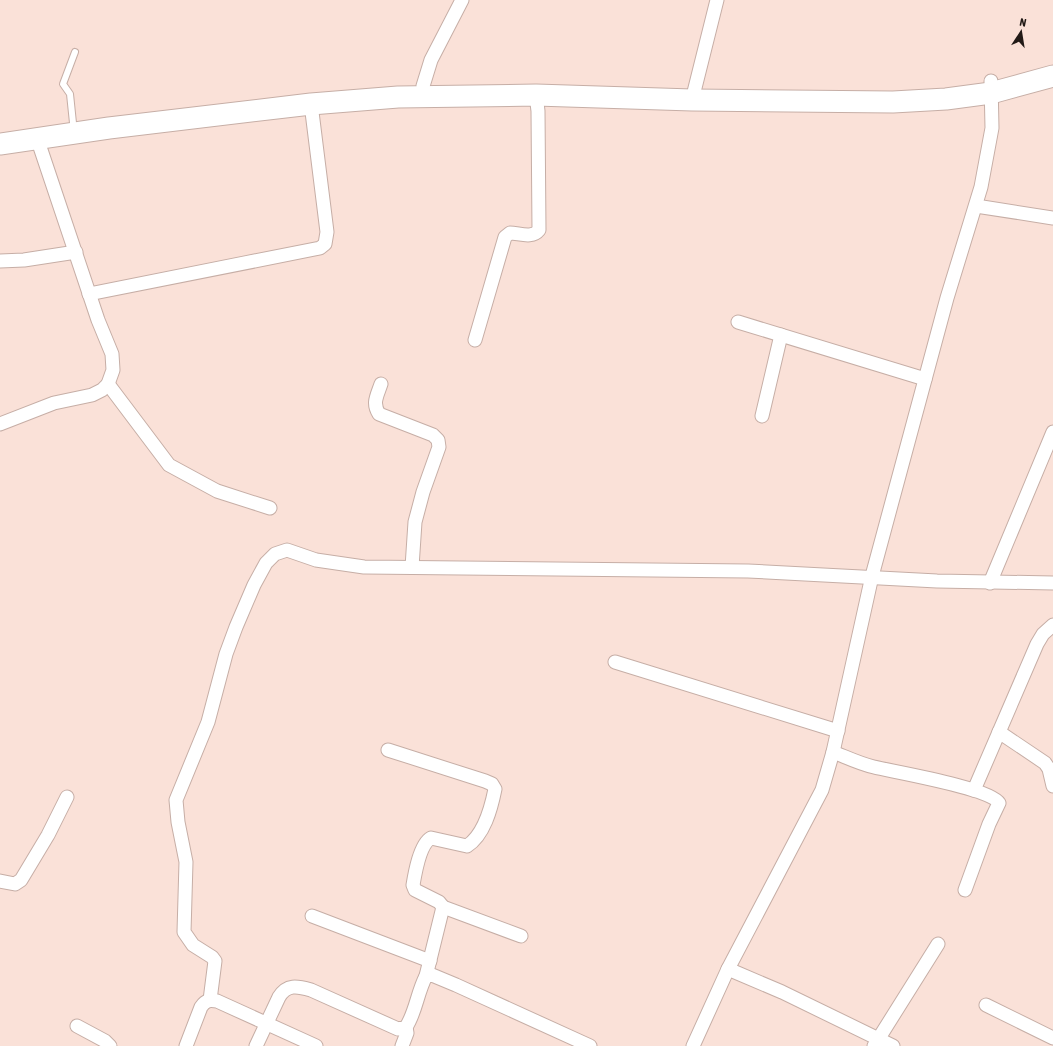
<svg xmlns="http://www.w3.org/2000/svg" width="1053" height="1046" font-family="'Asap Condensed',sans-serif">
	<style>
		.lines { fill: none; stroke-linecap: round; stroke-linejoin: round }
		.service-casing { stroke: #c6aea6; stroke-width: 8 }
		.minor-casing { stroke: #c6aea6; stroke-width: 15 }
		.trunk-casing { stroke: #c6aea6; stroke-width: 23 }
		.service { stroke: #fff; stroke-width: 6 }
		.minor { stroke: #fff; stroke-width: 13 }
		.trunk { stroke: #fff; stroke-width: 21 }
	</style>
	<rect width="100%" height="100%" fill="#fae1d8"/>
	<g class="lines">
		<g class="service-casing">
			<path id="service" d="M 73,123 L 70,94 L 63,84 L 75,52"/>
		</g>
		<g class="minor-casing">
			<g id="minor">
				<path d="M 423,86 L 431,60 L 462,0"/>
				<path d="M 692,100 L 717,0"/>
				<path d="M 976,206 L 1053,218"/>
				<path d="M 0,261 L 24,260 L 76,252"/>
				<path d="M 89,294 L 320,248 L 325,244 L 327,232 L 311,104"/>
				<path d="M 738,322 L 925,379"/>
				<path d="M 475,340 L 505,237 L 510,233 C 519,233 532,239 539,230 L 538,111 L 536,95"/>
				<path d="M 108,384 L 169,465 L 217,491 L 270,508"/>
				<path d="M 381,384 C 377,396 372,403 379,414 L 433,435 L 438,440 L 439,447 L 423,492 L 415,522 L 412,567"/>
				<path d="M 762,416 L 781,335"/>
				<path d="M 0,424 L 54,403 L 92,395 L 102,390 L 108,384 L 113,370 L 112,354 L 98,320 L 37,138"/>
				<path d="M 990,583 L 1053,432"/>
				<path d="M 615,662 L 838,731"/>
				<path d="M 999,732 L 1045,763 L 1049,769 L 1053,786"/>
				<path d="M 388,750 L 485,781 L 492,784 L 495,789 C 491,809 484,835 467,846 L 431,838 C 420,844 415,873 413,885 L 415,890 L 439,902 L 443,907 L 426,976"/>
				<path d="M 833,752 C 846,757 860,764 874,767 C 895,772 990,788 999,803 L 989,824 L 965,890"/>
				<path d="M 974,790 L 1037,644 L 1043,634 L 1053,625"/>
				<path d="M 0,881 L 15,884 L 21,880 L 48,835 L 67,797"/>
				<path d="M 443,907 L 521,936"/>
				<path d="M 312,916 L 430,961"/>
				<path d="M 728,969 L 782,992 L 893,1046"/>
				<path d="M 210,1000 L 215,961 L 212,957 L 193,945 L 184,932 L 186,862 L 178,822 L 176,800 L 208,722 L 226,654 L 236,627 L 254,585 L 266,563 L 275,554 L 287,550 L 316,560 L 364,567 L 748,571 L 937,581 L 1053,583"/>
				<path d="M 986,1005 L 1053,1038"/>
				<path d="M 77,1026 L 105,1041 L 110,1046"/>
				<path d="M 186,1046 L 201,1007 C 206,1000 209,1000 217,1001 L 316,1046"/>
				<path d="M 256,1046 L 279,997 C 287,984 297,986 311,990 L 398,1029 L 406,1027 C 416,1012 417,993 426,976 L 432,975 L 456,985 L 590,1046"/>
				<path d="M 402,1046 L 407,1033 L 406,1027"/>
				<path d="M 693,1046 L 728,969 L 822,790 L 833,752 L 872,576 L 947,298 L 981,187 L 992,128 L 991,81"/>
				<path d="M 874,1046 L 938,944"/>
			</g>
		</g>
		<g class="trunk-casing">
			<path id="trunk" d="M 0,144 L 109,128 L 311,104 L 398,97 L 536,95 L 692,100 L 893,102 L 946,99 L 991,93 L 1053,76"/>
		</g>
		<use href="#service" class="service"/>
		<use href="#minor" class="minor"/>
		<use href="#trunk" class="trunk"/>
	</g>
	<g transform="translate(1021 32) rotate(12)" stroke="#fae1d8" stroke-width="3" paint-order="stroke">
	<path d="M0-3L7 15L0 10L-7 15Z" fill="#221a17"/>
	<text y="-6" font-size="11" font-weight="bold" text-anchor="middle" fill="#221a17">N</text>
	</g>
</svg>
